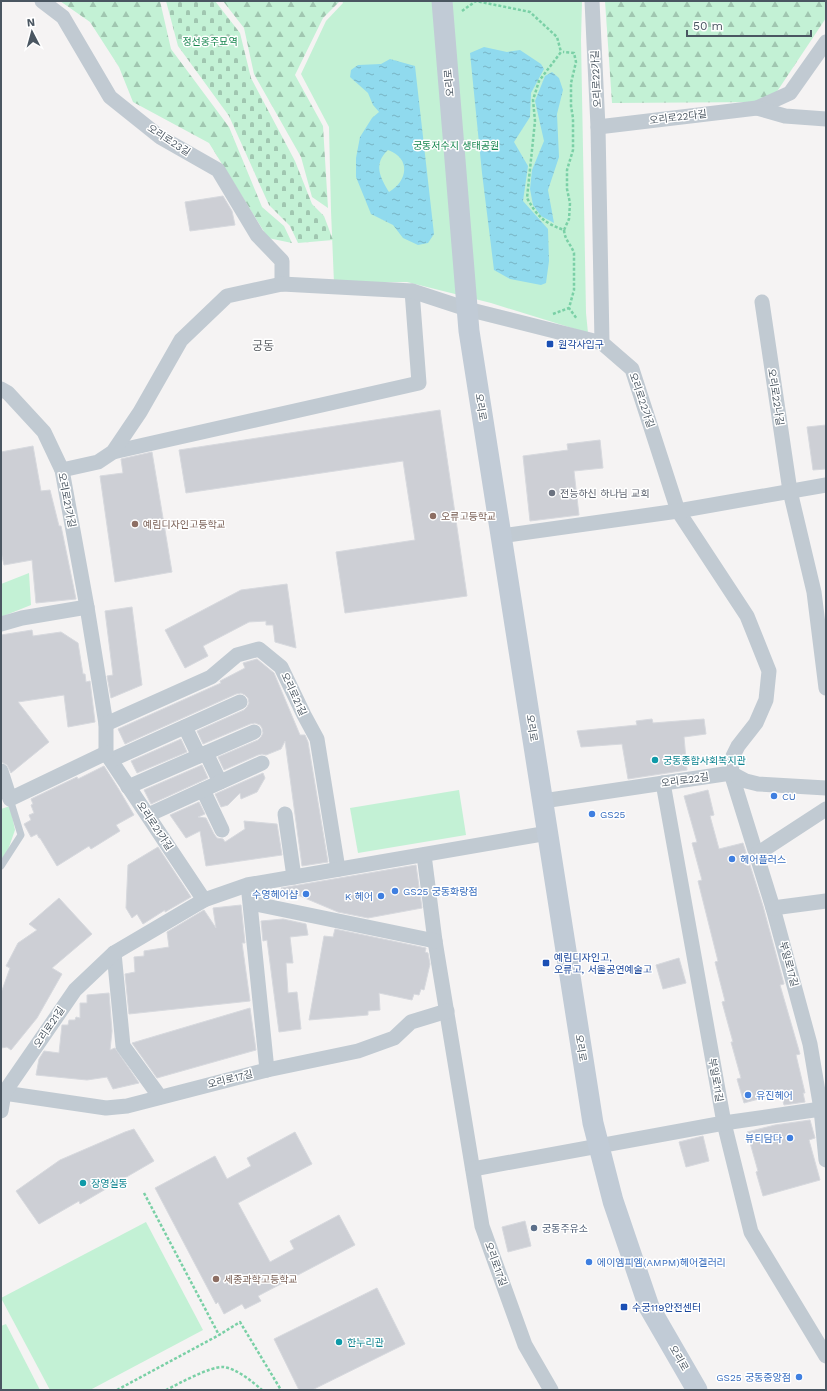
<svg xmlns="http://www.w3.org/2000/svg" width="827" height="1391" font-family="'Work Sans','Noto Sans KR',sans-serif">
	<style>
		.green { fill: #c3f1d5 }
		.forest { fill: url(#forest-firs) }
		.cemetery { fill: url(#cemetery-stones) }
		.water { fill: url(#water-ripples); fill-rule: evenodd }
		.building { fill: #cdcfd5; stroke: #d7d9de }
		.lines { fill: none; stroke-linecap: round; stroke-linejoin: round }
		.path { stroke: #7ad0a6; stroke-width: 2.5; stroke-dasharray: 3 2; stroke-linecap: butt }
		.lane { stroke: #c1cad2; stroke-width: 7 }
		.street { stroke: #c1cad2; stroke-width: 15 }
		.secondary { stroke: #c1cbd6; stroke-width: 21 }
		.transit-dot { fill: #1a4fb4; stroke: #fff; stroke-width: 1.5 }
		.worship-dot { fill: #6b7280; stroke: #fff; stroke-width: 1.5 }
		.education-dot { fill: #8d6e63; stroke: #fff; stroke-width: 1.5 }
		.culture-dot { fill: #0f9aa8; stroke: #fff; stroke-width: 1.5 }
		.shop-dot { fill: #3f7fe0; stroke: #fff; stroke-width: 1.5 }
		.service-dot { fill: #5c6f8a; stroke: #fff; stroke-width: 1.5 }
		.labels { text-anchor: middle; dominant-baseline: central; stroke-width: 3; stroke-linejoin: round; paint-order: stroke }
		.park-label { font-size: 10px; fill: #17864f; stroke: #fff }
		.street-label { font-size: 10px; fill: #4a5661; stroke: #fff }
		.transit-label { font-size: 10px; fill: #164399; stroke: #fff; text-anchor: start }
		.worship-label { font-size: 10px; fill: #5b616d; stroke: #fff; text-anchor: start }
		.education-label { font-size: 10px; fill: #785e54; stroke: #fff; text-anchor: start }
		.culture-label { font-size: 10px; fill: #0d838f; stroke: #fff; text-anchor: start }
		.shop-label { font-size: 10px; fill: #366cbe; stroke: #fff; text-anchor: start }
		.service-label { font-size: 10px; fill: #4e5e75; stroke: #fff; text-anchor: start }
		.quarter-label { font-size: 12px; fill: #5f6368; stroke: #fff }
	</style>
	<defs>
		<pattern id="forest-firs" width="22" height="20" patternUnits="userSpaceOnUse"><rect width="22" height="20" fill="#c3f1d5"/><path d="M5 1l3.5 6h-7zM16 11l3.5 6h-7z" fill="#a0c6b0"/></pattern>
		<pattern id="cemetery-stones" width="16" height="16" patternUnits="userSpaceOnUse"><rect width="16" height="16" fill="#c3f1d5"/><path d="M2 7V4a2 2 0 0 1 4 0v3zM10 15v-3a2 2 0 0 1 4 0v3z" fill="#a0c6b0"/></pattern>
		<pattern id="water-ripples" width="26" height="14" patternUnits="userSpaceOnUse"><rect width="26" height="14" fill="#90daee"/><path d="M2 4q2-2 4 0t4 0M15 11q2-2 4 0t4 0" fill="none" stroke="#78b4c4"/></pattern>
	</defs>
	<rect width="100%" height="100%" fill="#f5f3f3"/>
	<g class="green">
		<path d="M 342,1 L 582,1 L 581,40 L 586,313 L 588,333 L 491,303 L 407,282 L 334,283 L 331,211 L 329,127 L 301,74 L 326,21 L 343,3 Z"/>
		<path d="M 29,573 L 31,605 L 1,617 L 1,584 Z"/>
		<path d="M 459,790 L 466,835 L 358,853 L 350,808 Z"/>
		<path d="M 10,806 L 15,830 L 8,850 L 1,860 L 1,809 Z"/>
		<path d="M 146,1222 L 203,1330 L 90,1390 L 50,1390 L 1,1298 Z"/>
		<path d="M 6,1324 L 40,1390 L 1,1390 L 1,1326 Z"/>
	</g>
	<g class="forest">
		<path d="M 60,1 L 160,1 L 171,49 L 229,127 L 262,207 L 284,226 L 292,243 L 268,238 L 209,143 L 133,102 L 119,67 L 90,22 Z"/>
		<path d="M 223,1 L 340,1 L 323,18 L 295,75 L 323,126 L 328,208 L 312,197 L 301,157 L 254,74 L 244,28 Z"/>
		<path d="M 605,1 L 826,1 L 826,18 L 770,102 L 612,103 Z"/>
	</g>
	<path class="cemetery" d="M 166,1 L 215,1 L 240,33 L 251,78 L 295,161 L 312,204 L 324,216 L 333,240 L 298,243 L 290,226 L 269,205 L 229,116 L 178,46 Z"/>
	<g class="water">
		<path d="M 484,47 L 507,52 L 520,50 L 541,64 L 544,69 L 531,93 L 530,117 L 514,142 L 528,166 L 523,201 L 548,229 L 549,261 L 546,283 L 541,285 L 510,279 L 494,270 L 482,173 L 470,53 Z"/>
		<path d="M 390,59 L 415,66 L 434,234 L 428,243 L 418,245 L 403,238 L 393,225 L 371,214 L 356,177 L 356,158 L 360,137 L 372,118 L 379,112 L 380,113 L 373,105 L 368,93 L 350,77 L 351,70 L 358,65 L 381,64 ZM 388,150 C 411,158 408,181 389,192 C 380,177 373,164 388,150 Z"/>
		<path d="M 552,72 L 559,78 L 563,90 L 557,114 L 559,157 L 548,190 L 554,223 L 541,216 L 533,205 L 530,189 L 532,170 L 544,141 L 535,101 L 545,76 Z"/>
	</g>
	<g class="building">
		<path d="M 223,196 L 232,211 L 235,225 L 190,231 L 185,202 Z"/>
		<path d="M 440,410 L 467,596 L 345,613 L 336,552 L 415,540 L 403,461 L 186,493 L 179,450 Z"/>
		<path d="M 826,425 L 826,469 L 813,470 L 807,427 Z"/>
		<path d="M 600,440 L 603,468 L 574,471 L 579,515 L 530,521 L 523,456 L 568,450 L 567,444 Z"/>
		<path d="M 33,446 L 41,491 L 50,490 L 59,526 L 61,526 L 76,599 L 36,603 L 32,560 L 4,565 L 1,552 L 1,452 Z"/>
		<path d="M 152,452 L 172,572 L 115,582 L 100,476 L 123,473 L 121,459 Z"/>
		<path d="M 287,584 L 296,648 L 275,642 L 273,625 L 266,625 L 266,621 L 249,622 L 203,646 L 208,656 L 185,668 L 165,630 L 241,590 Z"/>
		<path d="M 132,607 L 142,685 L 111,698 L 107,676 L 113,675 L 105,611 Z"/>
		<path d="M 32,630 L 33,636 L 61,632 L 78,643 L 83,674 L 85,674 L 86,682 L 90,681 L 95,722 L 68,727 L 64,695 L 18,702 L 49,742 L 11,773 L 7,765 L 1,762 L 1,635 Z"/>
		<path d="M 257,659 L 274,673 L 300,735 L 305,735 L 308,742 L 328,862 L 302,866 L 285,741 L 281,749 L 266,755 L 262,754 L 258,755 L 224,770 L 218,757 L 258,740 L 261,737 L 263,733 L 262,728 L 260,725 L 255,723 L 250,724 L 203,744 L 197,731 L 244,710 L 247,707 L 249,703 L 248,698 L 245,695 L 241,693 L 236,694 L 125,744 L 118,729 L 221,683 L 220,681 L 222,680 L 245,668 L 243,663 Z"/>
		<path d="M 652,719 L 653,723 L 704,719 L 706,734 L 684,737 L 687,770 L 628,779 L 622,744 L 581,747 L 577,731 L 637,725 L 636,721 Z"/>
		<path d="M 181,739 L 187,752 L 137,773 L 131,761 Z"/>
		<path d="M 202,765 L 208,778 L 151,804 L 144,790 Z"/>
		<path d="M 104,766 L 118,788 L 134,815 L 116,825 L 120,831 L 91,849 L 89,846 L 57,866 L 40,838 L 39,838 L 37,834 L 31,837 L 24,824 L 31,820 L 29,815 L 34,813 L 31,805 L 33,804 L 31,799 L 77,777 L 78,779 Z"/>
		<path d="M 263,773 L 265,778 L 257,792 L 241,799 L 240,793 L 228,805 L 221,807 L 215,794 Z"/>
		<path d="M 708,790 L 714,815 L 710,816 L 719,849 L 743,843 L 763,906 L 784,984 L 780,985 L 800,1054 L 796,1055 L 805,1093 L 803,1093 L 805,1102 L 784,1105 L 781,1093 L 744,1103 L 737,1079 L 741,1078 L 731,1042 L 733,1042 L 722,1002 L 725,1001 L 715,962 L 718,961 L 698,881 L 702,880 L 692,843 L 697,842 L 684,796 Z"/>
		<path d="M 199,802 L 205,814 L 198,817 L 206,818 L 214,834 L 217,838 L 223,839 L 225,842 L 245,829 L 244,821 L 277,824 L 282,855 L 206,866 L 200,831 L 186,838 L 170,815 Z"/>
		<path d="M 158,847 L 191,897 L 165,912 L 165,910 L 143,924 L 137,914 L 132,918 L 126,908 L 128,865 Z"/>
		<path d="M 416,865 L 422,908 L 368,918 L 338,912 L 281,888 Z"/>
		<path d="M 59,898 L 92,934 L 52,968 L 62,974 L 37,1018 L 11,1050 L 7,1047 L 1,1048 L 1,993 L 10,968 L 6,966 L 18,943 L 37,930 L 29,924 Z"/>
		<path d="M 241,905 L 245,943 L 242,943 L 250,1001 L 129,1014 L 125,974 L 135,972 L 134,957 L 144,956 L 144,951 L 169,947 L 167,932 L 204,910 L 216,928 L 213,908 Z"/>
		<path d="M 283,919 L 306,924 L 308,935 L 290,937 L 293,963 L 286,963 L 288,993 L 297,992 L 301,1029 L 279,1032 L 267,940 L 263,941 L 261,921 Z"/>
		<path d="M 335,929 L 426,948 L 425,952 L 428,953 L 430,964 L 424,990 L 421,989 L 419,995 L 414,994 L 412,1000 L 379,993 L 380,1010 L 368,1011 L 368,1015 L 309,1020 L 324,936 L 333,937 Z"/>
		<path d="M 679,958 L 686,983 L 663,989 L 656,965 Z"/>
		<path d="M 109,993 L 112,1031 L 110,1050 L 115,1048 L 139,1083 L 113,1089 L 107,1077 L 87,1080 L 36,1075 L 39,1059 L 44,1051 L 59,1053 L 62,1025 L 68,1025 L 69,1020 L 75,1020 L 76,1017 L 80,1018 L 80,1003 L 87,1003 L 87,995 Z"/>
		<path d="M 250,1008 L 256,1050 L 157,1078 L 132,1043 Z"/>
		<path d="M 810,1120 L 815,1138 L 809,1140 L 820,1180 L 763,1196 L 756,1172 L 758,1171 L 747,1132 L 775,1125 Z"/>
		<path d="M 134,1129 L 154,1161 L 80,1204 L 79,1201 L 39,1224 L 16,1191 L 60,1160 L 125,1132 Z"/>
		<path d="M 295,1132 L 312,1164 L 238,1203 L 270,1262 L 294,1249 L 290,1241 L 339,1215 L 355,1245 L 258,1296 L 261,1301 L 245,1309 L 242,1304 L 224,1314 L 218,1302 L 216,1304 L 155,1188 L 215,1156 L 227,1179 L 251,1166 L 247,1158 Z"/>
		<path d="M 703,1136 L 709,1161 L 686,1167 L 679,1142 Z"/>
		<path d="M 525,1221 L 531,1246 L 508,1252 L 502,1227 Z"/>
		<path d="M 377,1288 L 405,1344 L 312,1390 L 299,1390 L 274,1339 Z"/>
	</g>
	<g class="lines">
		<g class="path">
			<path d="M 462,11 L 476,1 L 530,12 L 557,37 L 561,52 L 539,81 L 533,100 L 535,121 L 527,198 C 537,216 544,223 564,230 L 569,219 L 570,203 L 567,189 L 567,170 L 573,150 L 573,118 L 571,106 L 571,83 L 576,62 L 574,53 L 563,52"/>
			<path d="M 564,230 C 565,241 571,244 574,253 L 574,290 L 569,308 L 577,319"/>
			<path d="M 553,314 L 569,308"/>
			<path d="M 144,1193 L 219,1335"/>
			<path d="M 117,1390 L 219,1335 L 240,1322 L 281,1390"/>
			<path d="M 166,1390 C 178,1384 211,1366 223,1367 C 236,1368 253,1382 262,1390"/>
		</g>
		<path class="lane" d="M 1,866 L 21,835 L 10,799"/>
		<g class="street">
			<path d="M 42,1 L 63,17 L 110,97 L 160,137 L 218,170 L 257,235 L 282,261 L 282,284"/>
			<path d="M 592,1 L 598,127 L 602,343 L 632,369 L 678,511 L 747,616 L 769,671 L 766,700 L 756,723 L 738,746 L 733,756 L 731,773 L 773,908 L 810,1044 L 821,1109 L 826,1160"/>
			<path d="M 757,108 L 790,93 L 826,42"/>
			<path d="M 598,127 L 757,108 L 785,116 L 826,119"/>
			<path d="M 762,302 L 790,491 L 814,592 L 826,688"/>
			<path d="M 1,389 L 8,393 L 44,432 L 62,470 L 87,607 L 106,724 L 106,753 L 204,900"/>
			<path d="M 113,452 L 419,383 L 412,291"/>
			<path d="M 62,470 L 98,462 L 113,452 L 140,412 L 181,340 L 227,296 L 282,284 L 412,291 L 467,309 L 602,343"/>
			<path d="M 501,536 L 678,511 L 826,485"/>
			<path d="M 1,624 L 22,618 L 87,607"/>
			<path d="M 106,724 L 211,677 L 237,655 L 259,649 L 281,667 L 304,715 L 317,739 L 338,869"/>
			<path d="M 185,727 L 199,756"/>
			<path d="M 206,753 L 220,782"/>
			<path d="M 111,760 L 240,702"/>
			<path d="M 1,771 L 10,799 L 106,753"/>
			<path d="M 663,783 L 724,1123 L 751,1232 L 826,1356"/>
			<path d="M 128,787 L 254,732"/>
			<path d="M 203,790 L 222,830"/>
			<path d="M 543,801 L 731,773 L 746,781 L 758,784 L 826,788"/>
			<path d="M 285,814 L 294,877"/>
			<path d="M 148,815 L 262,763"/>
			<path d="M 757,854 L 826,809"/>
			<path d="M 424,855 L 435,941 L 482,1226 L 525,1345 L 551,1390"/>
			<path d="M 249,894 L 267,1070"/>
			<path d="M 251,903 L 435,941"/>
			<path d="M 773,908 L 826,901"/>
			<path d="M 114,953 L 123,1046 L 160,1097"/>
			<path d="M 4,1093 L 106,1108 L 127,1106 L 267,1070 L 358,1051 L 394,1038 L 411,1022 L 447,1011"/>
			<path d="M 1,1111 L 4,1093 L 75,990 L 114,953 L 204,900 L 247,885 L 548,833"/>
			<path d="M 473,1169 L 724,1123 L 821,1109 L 824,1099"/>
		</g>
		<path class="secondary" d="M 442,1 L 469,331 L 593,1123 L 613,1201 L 649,1307 L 697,1390"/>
	</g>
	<g class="transit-dot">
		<rect x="546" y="340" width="8" height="8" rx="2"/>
		<rect x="542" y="959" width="8" height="8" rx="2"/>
		<rect x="620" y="1303" width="8" height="8" rx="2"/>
	</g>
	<circle class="worship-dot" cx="552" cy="493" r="4"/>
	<g class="education-dot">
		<circle cx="433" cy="516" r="4"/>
		<circle cx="135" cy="524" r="4"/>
		<circle cx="216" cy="1279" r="4"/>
	</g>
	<g class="culture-dot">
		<circle cx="655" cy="760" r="4"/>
		<circle cx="83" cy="1183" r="4"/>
		<circle cx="339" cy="1342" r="4"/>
	</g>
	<g class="shop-dot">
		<circle cx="774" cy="796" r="4"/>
		<circle cx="592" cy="814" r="4"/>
		<circle cx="732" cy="859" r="4"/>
		<circle cx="395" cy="891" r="4"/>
		<circle cx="306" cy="894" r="4"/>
		<circle cx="381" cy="896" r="4"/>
		<circle cx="748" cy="1095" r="4"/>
		<circle cx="790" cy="1138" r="4"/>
		<circle cx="589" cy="1262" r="4"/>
		<circle cx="799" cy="1377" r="4"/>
	</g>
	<circle class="service-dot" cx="534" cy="1228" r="4"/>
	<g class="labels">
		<g class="park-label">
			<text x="210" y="41">정선옹주묘역</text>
			<text x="456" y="145">궁동저수지 생태공원</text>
		</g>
		<g class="street-label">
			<text transform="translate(596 79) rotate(-93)">오리로22가길</text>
			<text transform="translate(449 83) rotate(-95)">오리로</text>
			<text transform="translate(678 117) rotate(-7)">오리로22다길</text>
			<text transform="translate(169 140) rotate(33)">오리로23길</text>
			<text transform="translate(776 397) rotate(81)">오리로22나길</text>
			<text transform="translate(642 400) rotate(71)">오리로22가길</text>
			<text transform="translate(481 407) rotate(81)">오리로</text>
			<text transform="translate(67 500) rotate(79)">오리로21가길</text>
			<text transform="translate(294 694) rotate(65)">오리로21길</text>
			<text transform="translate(532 728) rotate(81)">오리로</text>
			<text transform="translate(685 780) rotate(-8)">오리로22길</text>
			<text transform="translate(155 826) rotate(56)">오리로21가길</text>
			<text transform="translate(789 964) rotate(75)">부일로17길</text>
			<text transform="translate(49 1027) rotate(-56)">오리로21길</text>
			<text transform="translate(581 1048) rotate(81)">오리로</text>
			<text transform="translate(230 1079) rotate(-14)">오리로17길</text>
			<text transform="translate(716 1080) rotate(80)">부일로11길</text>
			<text transform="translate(496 1264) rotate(70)">오리로17길</text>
			<text transform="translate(679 1358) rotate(60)">오리로</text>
		</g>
		<g class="transit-label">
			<text x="558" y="344">원각사입구</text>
			<text x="554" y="957">예림디자인고,<tspan x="554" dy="12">오류고, 서울공연예술고</tspan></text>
			<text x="632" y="1307">수궁119안전센터</text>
		</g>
		<g class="worship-label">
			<text x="560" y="493">전능하신 하나님 교회</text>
		</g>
		<g class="education-label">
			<text x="441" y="516">오류고등학교</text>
			<text x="143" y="524">예림디자인고등학교</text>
			<text x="224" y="1279">세종과학고등학교</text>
		</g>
		<g class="culture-label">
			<text x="663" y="760">궁동종합사회복지관</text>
			<text x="91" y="1183">장영실동</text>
			<text x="347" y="1342">한누리관</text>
		</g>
		<g class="shop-label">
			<text x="782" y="796">CU</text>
			<text x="600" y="814">GS25</text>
			<text x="740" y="859">헤어플러스</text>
			<text x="403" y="891">GS25 궁동화랑점</text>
			<text x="298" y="894" text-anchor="end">수영헤어샵</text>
			<text x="373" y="896" text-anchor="end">K 헤어</text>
			<text x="756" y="1095">유진헤어</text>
			<text x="782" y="1138" text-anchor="end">뷰티담다</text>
			<text x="597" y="1262">에이엠피엠(AMPM)헤어겔러리</text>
			<text x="791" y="1377" text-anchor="end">GS25 궁동중앙점</text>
		</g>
		<g class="service-label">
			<text x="542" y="1228">궁동주유소</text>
		</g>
		<g class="quarter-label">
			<text x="263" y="346">궁동</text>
		</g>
	</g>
	<rect width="827" height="1391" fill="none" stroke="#4a5661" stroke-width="4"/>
	<g transform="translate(32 32) rotate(354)" stroke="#ffffff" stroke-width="3" paint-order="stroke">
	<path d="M0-3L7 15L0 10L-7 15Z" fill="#4a5661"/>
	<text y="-6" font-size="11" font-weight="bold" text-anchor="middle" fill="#4a5661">N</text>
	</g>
	<path d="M687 30v6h124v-6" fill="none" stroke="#4a5661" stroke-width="2"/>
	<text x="693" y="30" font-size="12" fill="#4a5661" stroke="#ffffff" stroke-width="3" paint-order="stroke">50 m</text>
</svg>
